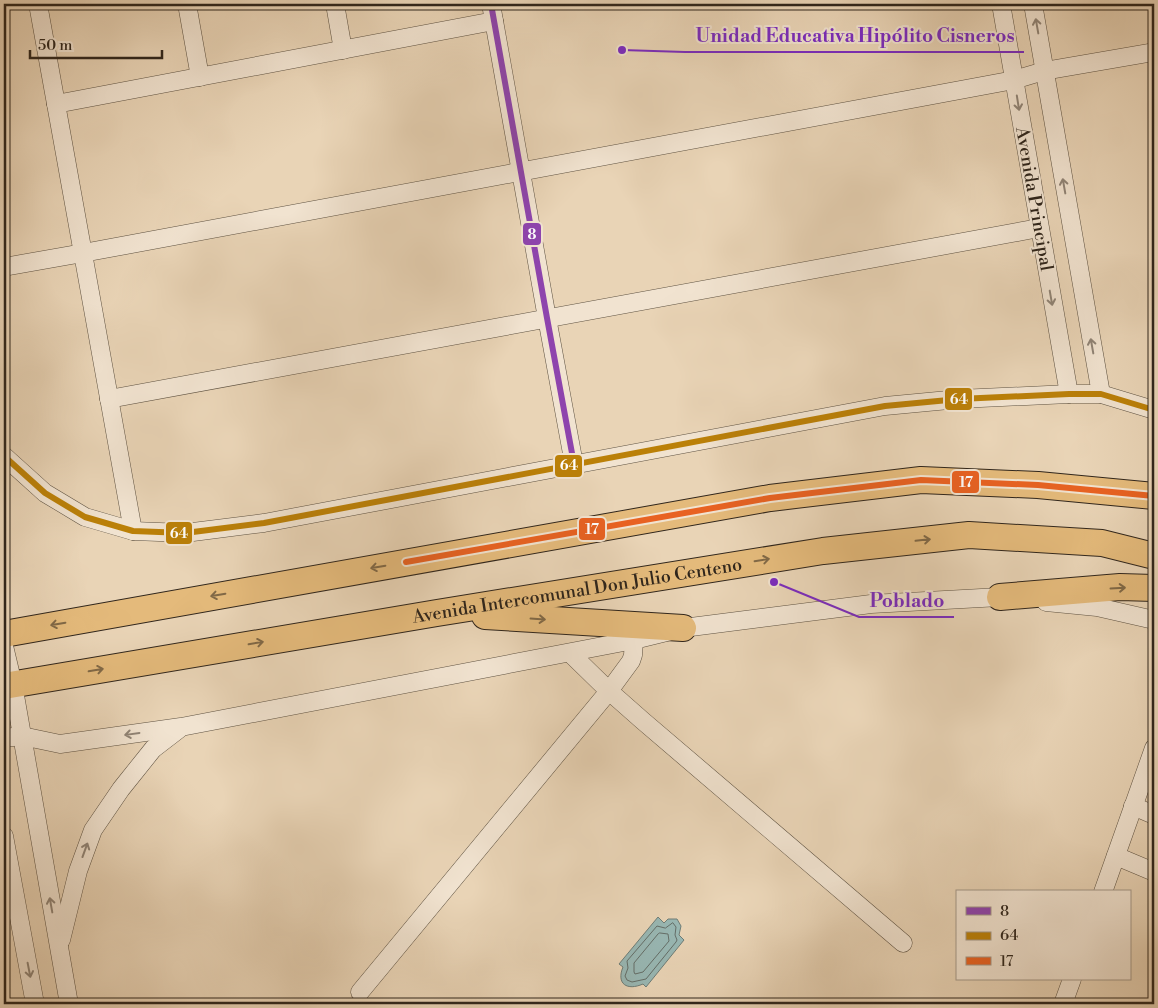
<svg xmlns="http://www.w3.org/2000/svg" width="1158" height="1008" font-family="'Libre Bodoni',serif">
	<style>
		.water { fill: #98b7b3; stroke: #6e7d77 }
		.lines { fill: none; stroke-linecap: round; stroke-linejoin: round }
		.shore { stroke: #646e68; stroke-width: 1 }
		.minor-casing { stroke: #5e5242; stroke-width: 19 }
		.primary-casing { stroke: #30261c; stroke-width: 28 }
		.minor { stroke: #f1e3d0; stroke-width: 18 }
		.primary { stroke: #e4ba7b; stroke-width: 26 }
		.bus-1-casing { stroke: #f1e3d0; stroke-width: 10 }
		.bus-2-casing { stroke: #f1e3d0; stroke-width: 10 }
		.bus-3-casing { stroke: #f1e3d0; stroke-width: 10 }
		.bus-1 { stroke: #8e44ad; stroke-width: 6 }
		.bus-2 { stroke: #bb8008; stroke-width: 6 }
		.bus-3 { stroke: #e86222; stroke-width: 6 }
		.oneway { stroke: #908476 }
		.oneway2 { stroke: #816947 }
		.labels { text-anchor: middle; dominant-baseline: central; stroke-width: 4; stroke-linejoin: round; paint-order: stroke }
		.street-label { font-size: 18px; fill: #30261c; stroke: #f1e3d0 }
		.leader { fill: none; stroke: #7b2cbf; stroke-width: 2 }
		.callout-dot { fill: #7b2cbf; stroke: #f1e3d0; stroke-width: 2 }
		.callout-label { font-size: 19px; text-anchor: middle; font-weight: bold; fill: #7b2cbf; stroke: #f1e3d0; stroke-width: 4; stroke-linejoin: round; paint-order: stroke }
		.line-badge { stroke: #f1e3d0; stroke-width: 2 }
		.badge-label { font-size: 14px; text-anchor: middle; font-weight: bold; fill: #fff }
	</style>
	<rect width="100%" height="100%" fill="#e9d4b6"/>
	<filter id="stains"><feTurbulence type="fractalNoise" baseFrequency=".004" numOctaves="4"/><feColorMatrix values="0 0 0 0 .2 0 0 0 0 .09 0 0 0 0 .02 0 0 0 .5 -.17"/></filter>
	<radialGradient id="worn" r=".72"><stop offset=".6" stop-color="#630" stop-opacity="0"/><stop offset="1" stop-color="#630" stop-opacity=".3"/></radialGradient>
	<path class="water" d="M 658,917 L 664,923 L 668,919 L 677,919 L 681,926 L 679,935 L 684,940 L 646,987 L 643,984 C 627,991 616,984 623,967 L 619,964 Z"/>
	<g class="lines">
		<g class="shore">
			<path d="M 673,923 L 676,927 L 675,935 L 677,940 L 676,942 L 646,979 L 632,982 L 627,980 L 625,976 L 628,968 L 627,961 L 657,926 L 665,928 Z"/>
			<path d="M 660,933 L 668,934 L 669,941 L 643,972 L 635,974 L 634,972 L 634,963 L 658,934 Z"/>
		</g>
		<g class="minor-casing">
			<g id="minor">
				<path d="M 38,4 L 133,531"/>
				<path d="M 187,4 L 200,77"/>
				<path d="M 335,4 L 343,50"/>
				<path d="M 491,4 L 547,318 L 574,464"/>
				<path d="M 1001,4 L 1069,394"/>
				<path d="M 1033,4 L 1101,394"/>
				<path d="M 56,104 L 494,21"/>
				<path d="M 4,267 L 83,253 L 1014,80 L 1044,71 L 1154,52"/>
				<path d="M 109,399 L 1039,228"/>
				<path d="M 4,456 L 45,493 L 85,517 L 133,531 L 185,533 L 264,523 L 885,406 L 959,399 L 1069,394 L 1101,394 L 1154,410"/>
				<path d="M 1046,602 L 1097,607 L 1154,620"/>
				<path d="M 4,646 L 13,684 L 69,1004"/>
				<path d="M 570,653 L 609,691 L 643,721 L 903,943"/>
				<path d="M 4,738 L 22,736 L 60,744 L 181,727 L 634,640 L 683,628 L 871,604 L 1000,597 L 1011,598"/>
				<path d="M 1133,806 L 1154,815"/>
				<path d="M 4,836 L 35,1004"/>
				<path d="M 1116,856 L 1154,872"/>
				<path d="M 1103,892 L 1154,748"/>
				<path d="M 61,940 L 78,871 L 93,830 L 121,789 L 153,749 L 179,729"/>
				<path d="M 360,992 L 609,691 L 631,661 L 633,655 L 634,640"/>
				<path d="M 1063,1004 L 1072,979"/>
			</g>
		</g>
		<g class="primary-casing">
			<g id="primary">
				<path d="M 1000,597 L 1120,587 L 1154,588"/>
				<path d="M 485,616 L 683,628"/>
				<path d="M 4,634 L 770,498 L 921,480 L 1038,485 L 1154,496"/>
				<path id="s1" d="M 4,686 L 437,613 L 823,551 L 969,535 L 1102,543 L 1154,556"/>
			</g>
		</g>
		<use href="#minor" class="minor"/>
		<use href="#primary" class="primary"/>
		<g class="bus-1-casing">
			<path id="bus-1" d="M 491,4 L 547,318 L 574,464"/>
		</g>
		<g class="bus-2-casing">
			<path id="bus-2" d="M 4,456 L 45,493 L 85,517 L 133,531 L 185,533 L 264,523 L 885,406 L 959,399 L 1069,394 L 1101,394 L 1154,410"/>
		</g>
		<g class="bus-3-casing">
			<path id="bus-3" d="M 406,562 L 770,498 L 921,480 L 1038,485 L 1154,496"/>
		</g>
		<use href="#bus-1" class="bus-1"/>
		<use href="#bus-2" class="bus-2"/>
		<use href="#bus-3" class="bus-3"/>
	</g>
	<defs><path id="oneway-shaft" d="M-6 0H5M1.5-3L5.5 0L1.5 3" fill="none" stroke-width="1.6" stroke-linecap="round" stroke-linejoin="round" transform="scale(1.25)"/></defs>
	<g class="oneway">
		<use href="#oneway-shaft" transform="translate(1037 26) rotate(-100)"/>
		<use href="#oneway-shaft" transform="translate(1018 103) rotate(81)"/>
		<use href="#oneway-shaft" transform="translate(1064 186) rotate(-100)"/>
		<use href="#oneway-shaft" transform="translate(1051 298) rotate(80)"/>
		<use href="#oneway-shaft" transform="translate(1092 346) rotate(-100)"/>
		<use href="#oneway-shaft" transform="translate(132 734) rotate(172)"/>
		<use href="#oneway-shaft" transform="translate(85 850) rotate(-70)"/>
		<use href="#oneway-shaft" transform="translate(51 905) rotate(-100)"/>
		<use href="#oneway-shaft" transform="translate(29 970) rotate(79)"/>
	</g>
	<g class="oneway2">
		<use href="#oneway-shaft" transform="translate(923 540) rotate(-6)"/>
		<use href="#oneway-shaft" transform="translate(762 560) rotate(-9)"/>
		<use href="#oneway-shaft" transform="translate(378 567) rotate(170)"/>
		<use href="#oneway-shaft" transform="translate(1118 588) rotate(-3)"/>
		<use href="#oneway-shaft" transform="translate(218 595) rotate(170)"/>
		<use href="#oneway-shaft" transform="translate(538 619) rotate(4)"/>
		<use href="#oneway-shaft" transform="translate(58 624) rotate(170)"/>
		<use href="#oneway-shaft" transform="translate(256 643) rotate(-10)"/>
		<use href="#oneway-shaft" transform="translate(96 670) rotate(-10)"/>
	</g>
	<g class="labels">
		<g class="street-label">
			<text transform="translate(1034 199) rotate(80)">Avenida Principal</text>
			<text stroke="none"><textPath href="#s1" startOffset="581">Avenida Intercomunal Don Julio Centeno</textPath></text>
		</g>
	</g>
	<path class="leader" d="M622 50L685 52H1024M774 582L859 617H954"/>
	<g class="callout-dot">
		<circle cx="622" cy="50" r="5"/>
		<circle cx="774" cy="582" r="5"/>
	</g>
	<g class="callout-label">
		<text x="855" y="42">Unidad Educativa Hipólito Cisneros</text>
		<text x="907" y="607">Poblado</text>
	</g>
	<g class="line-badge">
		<rect x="522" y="222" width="20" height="24" rx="5" fill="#8e44ad"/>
		<rect x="944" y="387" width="29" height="24" rx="5" fill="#bb8008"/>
		<rect x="554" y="454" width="29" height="24" rx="5" fill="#bb8008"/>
		<rect x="951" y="470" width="29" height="24" rx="5" fill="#e86222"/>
		<rect x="578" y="517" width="28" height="24" rx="5" fill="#e86222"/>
		<rect x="165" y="521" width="28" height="24" rx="5" fill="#bb8008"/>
	</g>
	<g class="badge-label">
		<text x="532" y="239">8</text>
		<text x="959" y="404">64</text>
		<text x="569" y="470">64</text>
		<text x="966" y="487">17</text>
		<text x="592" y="534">17</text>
		<text x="179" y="538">64</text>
	</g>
	<rect width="1158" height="1008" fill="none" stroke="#e9d4b6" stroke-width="20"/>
	<rect x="5" y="5" width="1148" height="998" fill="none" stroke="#30261c" stroke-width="2.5"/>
	<rect x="10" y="10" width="1138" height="988" fill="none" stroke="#30261c"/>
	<rect x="956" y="890" width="175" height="90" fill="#f1e3d0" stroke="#a49788"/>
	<rect x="966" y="907" width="25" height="8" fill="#8e44ad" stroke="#a49788"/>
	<text x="1000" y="916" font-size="15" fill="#30261c">8</text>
	<rect x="966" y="932" width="25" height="8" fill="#bb8008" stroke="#a49788"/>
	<text x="1000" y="940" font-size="15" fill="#30261c">64</text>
	<rect x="966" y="957" width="25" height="8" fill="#e86222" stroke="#a49788"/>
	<text x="1000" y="966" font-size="15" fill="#30261c">17</text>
	<path d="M30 50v8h132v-8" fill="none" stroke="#30261c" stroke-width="2.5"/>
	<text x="38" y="50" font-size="15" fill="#30261c" stroke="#f1e3d0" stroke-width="4" paint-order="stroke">50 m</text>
	<rect width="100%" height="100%" filter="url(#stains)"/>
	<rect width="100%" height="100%" fill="url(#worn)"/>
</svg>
